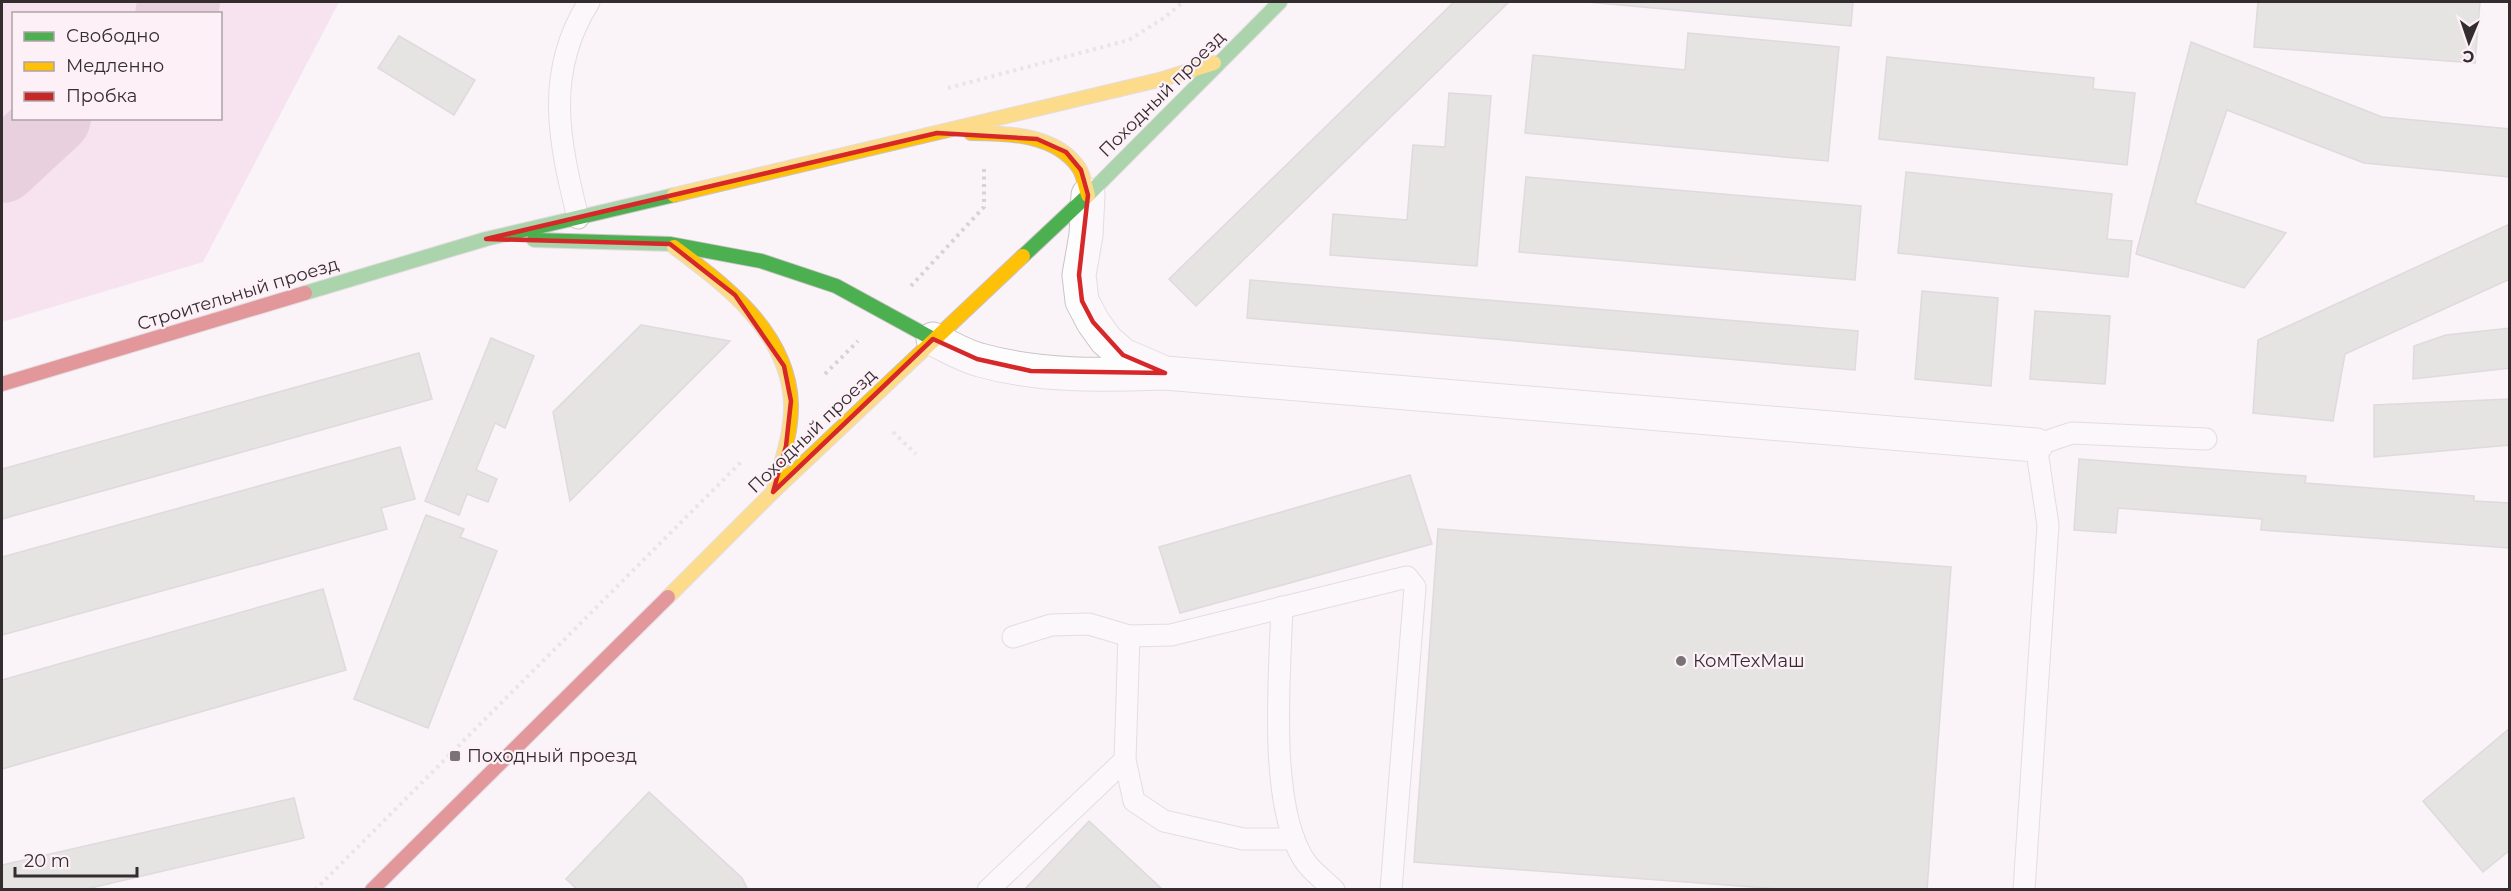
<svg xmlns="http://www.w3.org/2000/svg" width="2511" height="891" font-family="Montserrat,sans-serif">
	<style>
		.green { fill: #f2d1e4; fill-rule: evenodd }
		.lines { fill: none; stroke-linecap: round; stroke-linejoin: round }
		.river { stroke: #d4a7c0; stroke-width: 72 }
		.building { fill: #ced2c9; stroke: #bebcbc; stroke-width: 1.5 }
		.lane-casing { stroke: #c9c3c6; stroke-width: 23 }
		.street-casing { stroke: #c9c3c6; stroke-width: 35 }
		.fast-casing { stroke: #c9c3c6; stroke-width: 16 }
		.slow-casing { stroke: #c9c3c6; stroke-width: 16 }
		.jam-casing { stroke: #c9c3c6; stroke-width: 16 }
		.path { stroke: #d5d3d4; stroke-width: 4; stroke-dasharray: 3 4.5; stroke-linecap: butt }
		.lane { stroke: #fefdfe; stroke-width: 21 }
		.street { stroke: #fefdfe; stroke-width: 33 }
		.fast { stroke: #4caf50; stroke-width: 14 }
		.slow { stroke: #ffc107; stroke-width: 14 }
		.jam { stroke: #c62828; stroke-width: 14 }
		.marked { fill: none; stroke: #d62828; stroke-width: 4.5; stroke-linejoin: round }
		.poi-dot { fill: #797276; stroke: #fdf0f7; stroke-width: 2 }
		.labels { text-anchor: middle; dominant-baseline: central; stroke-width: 4.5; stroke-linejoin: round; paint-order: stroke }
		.street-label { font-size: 18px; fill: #342d30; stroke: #fdf0f7 }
		.poi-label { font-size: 18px; fill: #342d30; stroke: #fdf0f7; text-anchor: start }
	</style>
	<rect width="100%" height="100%" fill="#faf3f7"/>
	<path class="green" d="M 2,2 L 339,2 L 203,262 L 2,322 ZM 14,14 L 220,14 L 220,118 L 14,118 Z"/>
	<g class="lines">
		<g class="river">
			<path d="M 171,14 L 184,2"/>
			<path d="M 2,167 L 55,118"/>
		</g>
	</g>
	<g class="building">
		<path d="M 1454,2 L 1509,2 L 1196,306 L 1169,279 Z"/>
		<path d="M 1587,2 L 1853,2 L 1851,26 Z"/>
		<path d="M 2258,2 L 2480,2 L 2475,63 L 2254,47 Z"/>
		<path d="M 1688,33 L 1839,47 L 1828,161 L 1525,133 L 1533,55 L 1685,70 Z"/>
		<path d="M 399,36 L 475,80 L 454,115 L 378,68 Z"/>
		<path d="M 2191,42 L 2382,117 L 2510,129 L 2510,177 L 2364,163 L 2227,110 L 2195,203 L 2286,233 L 2244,288 L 2136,254 Z"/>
		<path d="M 1887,57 L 2094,78 L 2093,89 L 2135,93 L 2127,165 L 1879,139 Z"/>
		<path d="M 1449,93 L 1491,96 L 1477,266 L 1330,255 L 1333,214 L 1407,220 L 1413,145 L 1445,147 Z"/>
		<path d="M 1906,172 L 2112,194 L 2107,239 L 2132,241 L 2128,277 L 1898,253 Z"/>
		<path d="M 1526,177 L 1861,206 L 1855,280 L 1519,252 Z"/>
		<path d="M 2510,224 L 2510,279 L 2345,354 L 2333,421 L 2253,413 L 2258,340 Z"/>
		<path d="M 1250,280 L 1858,331 L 1855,370 L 1247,318 Z"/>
		<path d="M 1922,291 L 1998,298 L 1991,386 L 1915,379 Z"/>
		<path d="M 2035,311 L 2110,316 L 2105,384 L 2030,379 Z"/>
		<path d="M 641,325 L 730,341 L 570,501 L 553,412 Z"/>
		<path d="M 2510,328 L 2510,368 L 2413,379 L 2414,346 L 2446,335 Z"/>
		<path d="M 491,338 L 534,356 L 505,428 L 495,423 L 476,470 L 497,479 L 488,502 L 467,494 L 459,515 L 425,501 Z"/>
		<path d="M 419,353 L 432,399 L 2,519 L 2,469 Z"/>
		<path d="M 2510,399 L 2510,445 L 2374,457 L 2374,405 Z"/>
		<path d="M 400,447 L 415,499 L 381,508 L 387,529 L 2,635 L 2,557 Z"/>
		<path d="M 2079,459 L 2306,476 L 2305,483 L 2474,496 L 2474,501 L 2510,503 L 2510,548 L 2261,530 L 2262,519 L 2118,508 L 2116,533 L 2074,530 Z"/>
		<path d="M 1410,475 L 1432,544 L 1180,613 L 1159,547 Z"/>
		<path d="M 426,515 L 464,529 L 460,537 L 497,551 L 428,728 L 354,699 Z"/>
		<path d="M 1438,529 L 1951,567 L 1927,890 L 1794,890 L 1414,862 Z"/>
		<path d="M 323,589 L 346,670 L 2,769 L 2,680 Z"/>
		<path d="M 2510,728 L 2510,850 L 2483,872 L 2423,801 Z"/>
		<path d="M 649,792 L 742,878 L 748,890 L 578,890 L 566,879 Z"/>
		<path d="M 294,798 L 304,838 L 82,890 L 2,890 L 2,865 Z"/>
		<path d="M 1089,821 L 1163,890 L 1024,890 Z"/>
	</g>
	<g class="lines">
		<g class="lane-casing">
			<g id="lane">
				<path d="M 578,218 C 559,141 544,73 589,2"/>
				<path d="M 1282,607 C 1280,672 1267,811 1307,864 C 1314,873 1325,881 1334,890"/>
				<path d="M 1129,636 L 1125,760 L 1134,801 L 1164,821 L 1243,839 L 1294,839"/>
				<path d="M 1013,637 L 1051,625 L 1089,624 L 1129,636 L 1171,635 L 1407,577 L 1415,587 L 1391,890"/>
				<path d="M 988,890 L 1125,760"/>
				<path d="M 2024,890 L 2048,525 L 2036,445 L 2072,433 L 2206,439"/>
			</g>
		</g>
		<g class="street-casing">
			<g id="street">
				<path d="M 1088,195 L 1086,235 L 1079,275 L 1082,301 L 1093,322 L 1106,340 L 1123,355 L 1158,370"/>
				<path d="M 933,339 C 948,346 964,356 980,360 C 1040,377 1102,375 1165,373 L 2036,445"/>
			</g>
		</g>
		<g class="fast-casing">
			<g id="fast">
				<path d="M 534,240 L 670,244 L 761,261 L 836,286 L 933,339"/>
				<path d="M 1023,256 L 1088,195 L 1280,2"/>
				<path d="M 305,293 L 486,239 L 674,195"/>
			</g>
		</g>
		<g class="slow-casing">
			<g id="slow">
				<path d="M 971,133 C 1008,133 1056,134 1079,168 C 1084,176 1085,186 1088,195"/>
				<path d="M 674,195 L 1163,79 L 1214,63"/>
				<path d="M 674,247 C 725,285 788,332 791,403 C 792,433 781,463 773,492"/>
				<path d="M 668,597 L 773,492 L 1023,256"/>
			</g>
		</g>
		<g class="jam-casing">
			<g id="jam">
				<path d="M 2,384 L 305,293"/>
				<path d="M 372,890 L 668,597"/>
			</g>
		</g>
		<g class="path">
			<path d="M 948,88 L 1129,40 L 1164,18 L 1183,2"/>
			<path d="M 911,286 L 984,207 L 984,169"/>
			<path d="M 825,374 L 858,341"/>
			<path d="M 893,432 L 916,454"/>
			<path d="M 315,890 L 742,461"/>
		</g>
		<use href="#lane" class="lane"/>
		<use href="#street" class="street"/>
		<use href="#fast" class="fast"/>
		<use href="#slow" class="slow"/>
		<use href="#jam" class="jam"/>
	</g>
	<path d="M0 0H2511V891H0ZM 937,133 L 1037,139 L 1066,152 L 1081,170 L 1088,195 L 1079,275 L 1082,301 L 1093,322 L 1123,355 L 1165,373 L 1031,371 L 977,359 L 933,339 L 773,492 L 786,446 L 791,401 L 784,366 L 735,295 L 670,244 L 486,239 Z" fill="#faf3f7" fill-opacity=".55" fill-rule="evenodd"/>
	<path class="marked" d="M 937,133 L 1037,139 L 1066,152 L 1081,170 L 1088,195 L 1079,275 L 1082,301 L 1093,322 L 1123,355 L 1165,373 L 1031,371 L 977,359 L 933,339 L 773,492 L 786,446 L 791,401 L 784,366 L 735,295 L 670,244 L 486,239 Z"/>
	<g class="poi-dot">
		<circle cx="1681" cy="661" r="6"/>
		<rect x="449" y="750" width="12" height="12" rx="3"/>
	</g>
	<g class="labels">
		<g class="street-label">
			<text transform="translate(1162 94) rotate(-45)">Походный проезд</text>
			<text transform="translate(238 294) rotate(-17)">Строительный проезд</text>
			<text transform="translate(812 431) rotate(-44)">Походный проезд</text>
		</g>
		<g class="poi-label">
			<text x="1693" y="661">КомТехМаш</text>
			<text x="467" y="756">Походный проезд</text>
		</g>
	</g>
	<rect width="2511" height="891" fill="none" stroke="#342d30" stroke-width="6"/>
	<rect x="12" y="12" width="210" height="108" fill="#fdf0f7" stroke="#ada2a7" stroke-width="1.5"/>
	<rect x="24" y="32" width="30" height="9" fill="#4caf50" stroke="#ada2a7" stroke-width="1.5"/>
	<text x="66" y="42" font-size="18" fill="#342d30">Свободно</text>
	<rect x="24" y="62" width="30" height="9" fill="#ffc107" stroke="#ada2a7" stroke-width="1.5"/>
	<text x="66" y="72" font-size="18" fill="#342d30">Медленно</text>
	<rect x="24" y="92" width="30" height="9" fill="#c62828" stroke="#ada2a7" stroke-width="1.5"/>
	<text x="66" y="102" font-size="18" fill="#342d30">Пробка</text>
	<g transform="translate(2469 42) rotate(182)" stroke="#fdf0f7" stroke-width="4.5" paint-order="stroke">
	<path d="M0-4.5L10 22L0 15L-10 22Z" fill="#342d30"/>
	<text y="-9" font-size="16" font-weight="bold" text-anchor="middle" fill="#342d30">С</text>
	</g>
	<path d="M15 867v9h122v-9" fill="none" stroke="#342d30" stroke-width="3"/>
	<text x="24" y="867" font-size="18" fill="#342d30" stroke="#fdf0f7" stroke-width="4.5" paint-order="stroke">20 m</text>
</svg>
